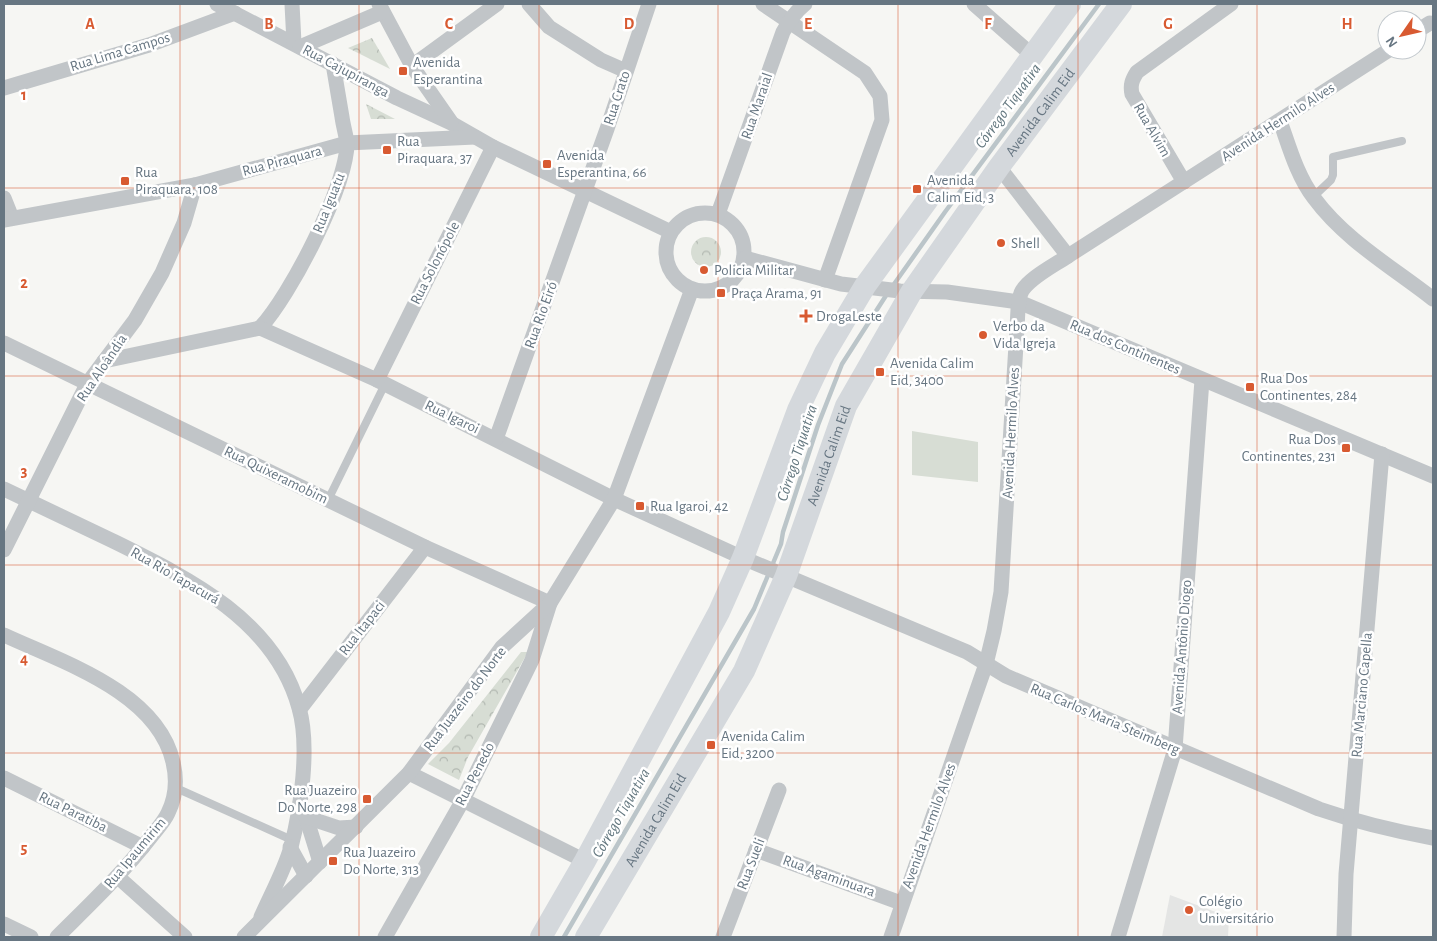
<svg xmlns="http://www.w3.org/2000/svg" width="1437" height="941" font-family="'Alegreya Sans',sans-serif">
	<style>
		.built { fill: #e4e5e4 }
		.grass { fill: #d7ddd4 }
		.forest { fill: url(#forest-crowns) }
		.lines { fill: none; stroke-linecap: round; stroke-linejoin: round }
		.stream { stroke: #bbc5c9; stroke-width: 4.5 }
		.service { stroke: #c1c5c8; stroke-width: 8 }
		.minor { stroke: #c1c5c8; stroke-width: 15 }
		.primary { stroke: #d4d8dc; stroke-width: 22 }
		.grid { fill: none; stroke: #d85a31; stroke-width: 1; stroke-opacity: 0.55 }
		.poi-dot { fill: #d85a31; stroke: #fff; stroke-width: 2 }
		.labels { text-anchor: middle; dominant-baseline: central; stroke-width: 5; stroke-linejoin: round; paint-order: stroke }
		.street-label { font-size: 15px; fill: #677682; stroke: #fff }
		.poi-label { font-size: 15px; fill: #677682; stroke: #fff; text-anchor: start }
		.water-label { font-size: 16px; font-style: italic; fill: #63777f; stroke: #fff }
		.grid-label { font-size: 16px; text-anchor: middle; font-weight: bold; fill: #d85a31; stroke: #fff; stroke-width: 5; stroke-linejoin: round; paint-order: stroke }
	</style>
	<defs>
		<pattern id="forest-crowns" width="20" height="18" patternUnits="userSpaceOnUse" patternTransform="scale(1.25)"><rect width="20" height="18" fill="#d7ddd4"/><path d="M2 6a3 3 0 1 1 6 0M12 15a3 3 0 1 1 6 0" fill="none" stroke="#b2b8b1"/></pattern>
	</defs>
	<rect width="100%" height="100%" fill="#f6f6f3"/>
	<path class="built" d="M 1170,895 L 1229,917 L 1228,937 L 1162,937 Z"/>
	<path class="grass" d="M 912,431 L 978,442 L 978,482 L 912,475 Z"/>
	<g class="forest">
		<path d="M 372,38 L 390,69 L 348,48 Z"/>
		<path d="M 366,104 L 395,119 L 371,119 Z"/>
		<circle cx="706" cy="252" r="15"/>
		<path d="M 521,652 L 528,652 L 468,757 L 459,780 L 428,764 L 449,743 Z"/>
	</g>
	<g class="lines">
		<g class="stream">
			<path d="M 892,287 L 945,212 L 1099,4"/>
			<path d="M 564,937 L 754,609 L 781,544 L 783,532 L 818,425 L 842,364 L 887,294"/>
		</g>
		<g class="service">
			<path d="M 1313,197 L 1331,180 L 1333,175 L 1333,157 L 1402,141"/>
			<path d="M 328,500 L 385,384"/>
			<path d="M 176,788 L 292,840"/>
		</g>
		<g class="minor">
			<path d="M 217,4 L 397,98 L 451,123 L 493,147 L 671,232"/>
			<path d="M 292,4 L 294,43"/>
			<path d="M 379,4 L 412,66 L 451,122"/>
			<path d="M 529,4 L 549,27 L 601,60 L 626,71"/>
			<path d="M 763,4 L 865,73 L 880,96 L 882,120 L 825,280"/>
			<path d="M 974,4 L 1032,55"/>
			<path d="M 1417,31 L 1430,23"/>
			<path d="M 300,47 L 382,12"/>
			<path d="M 412,66 L 497,4"/>
			<path d="M 4,88 L 149,45 L 235,13"/>
			<path d="M 1280,121 C 1289,146 1297,176 1314,198 C 1345,240 1392,267 1433,299"/>
			<path d="M 999,167 L 1068,256"/>
			<path d="M 1184,182 L 1132,94 C 1130,85 1132,80 1137,72 L 1231,4"/>
			<path d="M 4,198 L 12,218"/>
			<circle cx="705" cy="252" r="39"/>
			<path d="M 718,214 L 783,32 C 789,21 795,12 805,4"/>
			<path d="M 4,220 L 195,185 L 347,143 L 475,137"/>
			<path d="M 745,258 L 841,284 L 900,291 L 947,292 L 1019,302 L 1433,476"/>
			<path d="M 260,328 C 290,296 347,186 347,143 C 346,135 343,125 342,117 C 339,99 336,82 333,64"/>
			<path d="M 4,343 L 425,547 L 550,603 L 532,660 L 463,800 L 385,937"/>
			<path d="M 104,361 L 260,328 L 377,380 L 614,499 L 743,558 L 967,652 L 1006,676 L 1319,809 C 1357,822 1394,831 1433,838"/>
			<path d="M 377,380 L 493,147"/>
			<path d="M 496,439 L 607,129 L 649,4"/>
			<path d="M 4,489 C 40,506 77,524 113,541 C 188,578 275,620 299,708 C 310,746 301,809 291,847 C 284,871 271,894 261,917"/>
			<path d="M 4,550 L 87,384 L 135,320 L 162,273 L 184,223 L 195,185"/>
			<path d="M 4,635 C 62,662 157,692 173,762 C 177,779 176,797 168,813 C 164,822 156,830 150,838 C 122,874 89,905 57,937"/>
			<path d="M 300,709 L 425,547"/>
			<path d="M 409,773 L 585,861"/>
			<path d="M 4,778 L 143,847"/>
			<path d="M 300,803 L 306,817 L 320,862"/>
			<path d="M 306,817 L 339,828 L 356,827"/>
			<path d="M 290,847 L 306,876"/>
			<path d="M 756,850 L 901,903"/>
			<path d="M 118,877 L 185,937"/>
			<path d="M 4,924 L 31,937"/>
			<path d="M 244,937 L 409,773 L 502,647 L 550,603 L 614,499 L 692,289"/>
			<path d="M 723,937 L 779,790"/>
			<path d="M 891,937 L 986,664 L 994,631 L 1001,592 L 1017,328 C 1018,317 1017,303 1021,293 C 1027,279 1055,265 1068,256 L 1389,50"/>
			<path d="M 1118,937 L 1175,749 L 1202,380"/>
			<path d="M 1344,937 L 1346,874 L 1382,454"/>
		</g>
		<g class="primary">
			<path d="M 541,937 L 585,861 L 719,612 L 743,558 L 798,410 L 825,353 L 865,286 L 1070,4"/>
			<path id="s1" d="M 586,937 L 744,671 L 786,576 L 846,406 L 912,291 L 999,167 L 1121,4"/>
		</g>
	</g>
	<path class="grid" d="M 180,4 L 180,937M 359,4 L 359,937M 539,4 L 539,937M 718,4 L 718,937M 898,4 L 898,937M 1078,4 L 1078,937M 1257,4 L 1257,937M 4,188 L 1433,188M 4,376 L 1433,376M 4,565 L 1433,565M 4,753 L 1433,753"/>
	<g class="poi-dot">
		<rect x="398" y="66" width="10" height="10" rx="2.5"/>
		<rect x="382" y="145" width="10" height="10" rx="2.5"/>
		<rect x="542" y="159" width="10" height="10" rx="2.5"/>
		<rect x="120" y="176" width="10" height="10" rx="2.5"/>
		<rect x="912" y="184" width="10" height="10" rx="2.5"/>
		<circle cx="1001" cy="243" r="5"/>
		<circle cx="704" cy="270" r="5"/>
		<rect x="716" y="288" width="10" height="10" rx="2.5"/>
		<path d="M803.5 308.5h5v5h5v5h-5v5h-5v-5h-5v-5h5z"/>
		<circle cx="983" cy="335" r="5"/>
		<rect x="875" y="367" width="10" height="10" rx="2.5"/>
		<rect x="1245" y="382" width="10" height="10" rx="2.5"/>
		<rect x="1341" y="443" width="10" height="10" rx="2.5"/>
		<rect x="635" y="501" width="10" height="10" rx="2.5"/>
		<rect x="706" y="740" width="10" height="10" rx="2.5"/>
		<rect x="362" y="794" width="10" height="10" rx="2.5"/>
		<rect x="328" y="856" width="10" height="10" rx="2.5"/>
		<circle cx="1189" cy="910" r="5"/>
	</g>
	<g class="labels">
		<g class="street-label">
			<text transform="translate(120 52) rotate(-17)">Rua Lima Campos</text>
			<text transform="translate(346 71) rotate(28)">Rua Cajupiranga</text>
			<text transform="translate(617 98) rotate(-72)">Rua Crato</text>
			<text transform="translate(757 106) rotate(-71)">Rua Maraial</text>
			<text stroke="none"><textPath href="#s1" startOffset="946">Avenida Calim Eid</textPath></text>
			<text transform="translate(1278 122) rotate(-33)">Avenida Hermilo Alves</text>
			<text transform="translate(1152 130) rotate(60)">Rua Alvim</text>
			<text transform="translate(282 161) rotate(-15)">Rua Piraquara</text>
			<text transform="translate(329 203) rotate(-68)">Rua Iguatu</text>
			<text transform="translate(435 263) rotate(-63)">Rua Solonópole</text>
			<text transform="translate(541 315) rotate(-70)">Rua Rio Eiró</text>
			<text transform="translate(1125 347) rotate(23)">Rua dos Continentes</text>
			<text transform="translate(102 368) rotate(-56)">Rua Aloândia</text>
			<text transform="translate(452 417) rotate(26)">Rua Igaroi</text>
			<text transform="translate(1011 433) rotate(-87)">Avenida Hermilo Alves</text>
			<text stroke="none"><textPath href="#s1" startOffset="541">Avenida Calim Eid</textPath></text>
			<text transform="translate(276 475) rotate(26)">Rua Quixeramobim</text>
			<text transform="translate(175 576) rotate(30)">Rua Rio Tapacurá</text>
			<text transform="translate(362 628) rotate(-52)">Rua Itapaci</text>
			<text transform="translate(1182 647) rotate(-86)">Avenida Antônio Diogo</text>
			<text transform="translate(1362 695) rotate(-85)">Rua Marciano Capella</text>
			<text transform="translate(465 699) rotate(-53)">Rua Juazeiro do Norte</text>
			<text transform="translate(1105 719) rotate(23)">Rua Carlos Maria Steimberg</text>
			<text transform="translate(475 774) rotate(-63)">Rua Penedo</text>
			<text transform="translate(73 812) rotate(26)">Rua Paratiba</text>
			<text stroke="none"><textPath href="#s1" startOffset="136">Avenida Calim Eid</textPath></text>
			<text transform="translate(929 826) rotate(-70)">Avenida Hermilo Alves</text>
			<text transform="translate(135 853) rotate(-50)">Rua Ipaumirim</text>
			<text transform="translate(751 864) rotate(-69)">Rua Sueli</text>
			<text transform="translate(829 876) rotate(20)">Rua Agaminuara</text>
		</g>
		<g class="poi-label">
			<text x="413" y="62">Avenida<tspan x="413" dy="17">Esperantina</tspan></text>
			<text x="397" y="141">Rua<tspan x="397" dy="17">Piraquara, 37</tspan></text>
			<text x="557" y="155">Avenida<tspan x="557" dy="17">Esperantina, 66</tspan></text>
			<text x="135" y="172">Rua<tspan x="135" dy="17">Piraquara, 108</tspan></text>
			<text x="927" y="180">Avenida<tspan x="927" dy="17">Calim Eid, 3</tspan></text>
			<text x="1011" y="243">Shell</text>
			<text x="714" y="270">Policia Militar</text>
			<text x="731" y="293">Praça Arama, 91</text>
			<text x="816" y="316">DrogaLeste</text>
			<text x="993" y="326">Verbo da<tspan x="993" dy="17">Vida Igreja</tspan></text>
			<text x="890" y="363">Avenida Calim<tspan x="890" dy="17">Eid, 3400</tspan></text>
			<text x="1260" y="378">Rua Dos<tspan x="1260" dy="17">Continentes, 284</tspan></text>
			<text x="1336" y="439" text-anchor="end">Rua Dos<tspan x="1336" dy="17">Continentes, 231</tspan></text>
			<text x="650" y="506">Rua Igaroi, 42</text>
			<text x="721" y="736">Avenida Calim<tspan x="721" dy="17">Eid, 3200</tspan></text>
			<text x="357" y="790" text-anchor="end">Rua Juazeiro<tspan x="357" dy="17">Do Norte, 298</tspan></text>
			<text x="343" y="852">Rua Juazeiro<tspan x="343" dy="17">Do Norte, 313</tspan></text>
			<text x="1199" y="901">Colégio<tspan x="1199" dy="17">Universitário</tspan></text>
		</g>
		<g class="water-label">
			<text transform="translate(1008 106) rotate(-54)">Córrego Tiquatira</text>
			<text transform="translate(797 453) rotate(-72)">Córrego Tiquatira</text>
			<text transform="translate(621 813) rotate(-60)">Córrego Tiquatira</text>
		</g>
	</g>
	<g class="grid-label">
		<text x="90" y="29">A</text>
		<text x="269" y="29">B</text>
		<text x="449" y="29">C</text>
		<text x="629" y="29">D</text>
		<text x="808" y="29">E</text>
		<text x="988" y="29">F</text>
		<text x="1168" y="29">G</text>
		<text x="1347" y="29">H</text>
		<text x="24" y="100">1</text>
		<text x="24" y="288">2</text>
		<text x="24" y="476">3</text>
		<text x="24" y="664">4</text>
		<text x="24" y="853">5</text>
	</g>
	<rect width="1437" height="941" fill="none" stroke="#677682" stroke-width="10"/>
	<g transform="translate(1402 35) rotate(236)"><circle r="24" fill="#ffffff" stroke="#c2c8cd"/>
	<path d="M0-4L9 19L0 12L-9 19Z" fill="#d85a31"/>
	<text y="-8" font-size="14" font-weight="bold" text-anchor="middle" fill="#677682">N</text>
	</g>
</svg>
